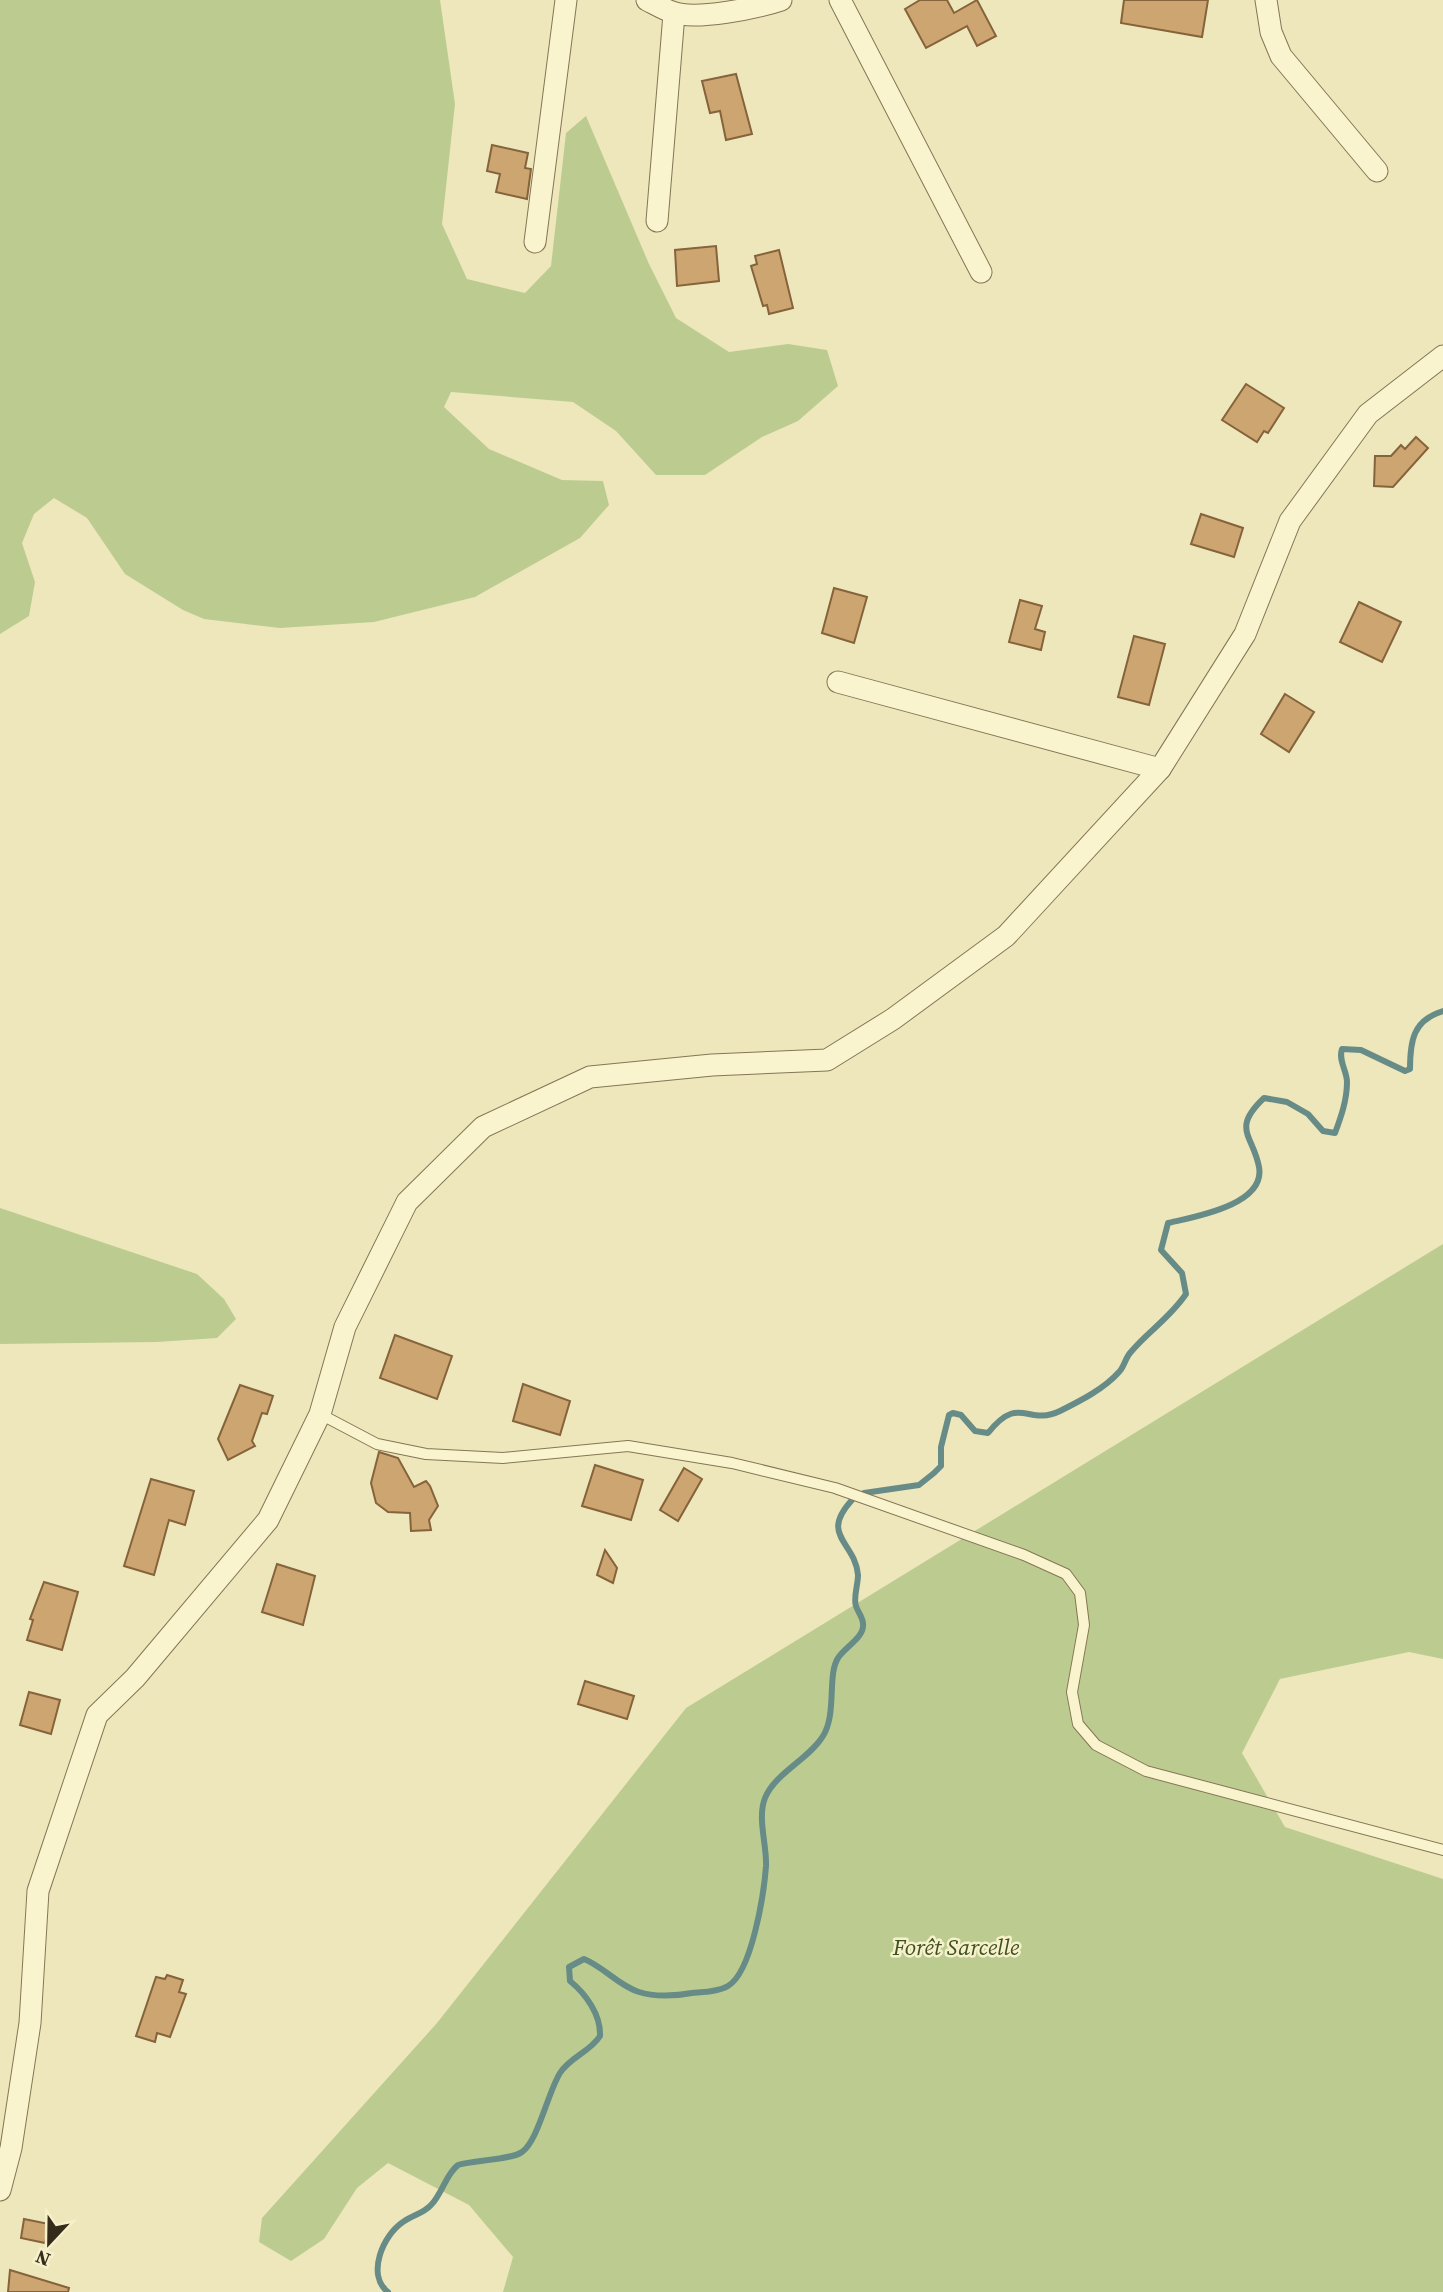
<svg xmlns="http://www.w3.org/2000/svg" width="1443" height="2292" font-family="'Source Serif 4',serif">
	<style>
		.green { fill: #bccc90 }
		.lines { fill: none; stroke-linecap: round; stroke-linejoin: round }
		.stream { stroke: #678c88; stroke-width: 6 }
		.building { fill: #cda570; stroke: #85633b; stroke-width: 2 }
		.lane-casing { stroke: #857655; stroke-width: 12 }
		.street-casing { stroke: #857655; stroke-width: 23 }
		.lane { stroke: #f9f3ce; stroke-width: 10 }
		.street { stroke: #f9f3ce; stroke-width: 21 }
		.labels { text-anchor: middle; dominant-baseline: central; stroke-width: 5; stroke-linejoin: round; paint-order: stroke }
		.park-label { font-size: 23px; font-style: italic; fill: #3d5121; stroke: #f6f0cb }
	</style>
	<rect width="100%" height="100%" fill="#eee7bb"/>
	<g class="green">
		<path d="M 0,0 L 440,0 L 455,104 L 442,224 L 467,279 L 525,293 L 551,266 L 566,133 L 586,116 L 649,264 L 676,318 L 729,352 L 788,344 L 827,350 L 838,386 L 798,421 L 762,437 L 705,475 L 656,475 L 616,431 L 573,402 L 451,392 L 444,407 L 489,449 L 562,480 L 603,481 L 609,505 L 580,538 L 475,597 L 374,622 L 280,628 L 204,619 L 183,610 L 125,574 L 87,518 L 54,498 L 34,514 L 22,543 L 35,582 L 29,616 L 0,634 Z"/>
		<path d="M 0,1208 L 197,1274 L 224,1299 L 236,1319 L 217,1338 L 157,1342 L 0,1344 Z"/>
		<path d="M 1443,1244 L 1443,1659 L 1409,1652 L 1280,1679 L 1242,1753 L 1285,1827 L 1443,1879 L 1443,2292 L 503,2292 L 513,2257 L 469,2205 L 388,2163 L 357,2188 L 324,2239 L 291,2261 L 259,2242 L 262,2218 L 437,2023 L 686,1708 Z"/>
	</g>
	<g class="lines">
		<g class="stream">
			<path d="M 864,1493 L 919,1485 L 934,1473 L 941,1466 L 941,1447 L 949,1415 L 953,1413 L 961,1415 L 975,1431 L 988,1433 C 1020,1393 1027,1427 1060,1411 C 1080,1401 1104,1389 1119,1372 C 1124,1367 1125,1359 1130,1353 C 1147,1332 1169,1319 1186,1294 L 1182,1273 L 1161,1250 L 1168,1223 C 1193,1217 1266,1205 1259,1167 C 1253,1135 1231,1129 1264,1098 L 1287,1102 L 1308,1114 L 1323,1131 L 1335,1133 C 1341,1117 1347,1100 1347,1082 C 1347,1071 1338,1060 1342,1049 L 1361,1050 L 1405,1071 L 1410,1069 C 1410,1041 1413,1020 1443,1011"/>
			<path d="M 388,2292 C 366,2275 383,2235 403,2222 C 412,2215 423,2214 431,2205 C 442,2194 446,2174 458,2165 C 474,2160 511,2160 522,2152 C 538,2141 548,2092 560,2073 C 570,2057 590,2052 600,2036 C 601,2015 586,1994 570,1981 L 569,1967 L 584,1959 C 604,1967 619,1986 639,1992 C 654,1997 676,1996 692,1993 C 703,1992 718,1992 728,1986 C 752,1972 764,1893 766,1866 C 767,1845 757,1818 765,1798 C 775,1773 809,1759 823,1736 C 837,1714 827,1675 838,1658 C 844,1648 863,1638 863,1626 C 864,1618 858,1613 856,1606 C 853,1598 858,1585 858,1575 C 855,1541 819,1536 852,1500"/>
		</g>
	</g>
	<g class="building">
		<path d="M 920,0 L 947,0 L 954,13 L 977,0 L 996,36 L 977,46 L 967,26 L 926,48 L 905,9 Z"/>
		<path d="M 1124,0 L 1208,0 L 1202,37 L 1121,23 Z"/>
		<path d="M 736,74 L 752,134 L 726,140 L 720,111 L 710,113 L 702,81 Z"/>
		<path d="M 492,145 L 528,153 L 525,168 L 531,169 L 527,199 L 496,192 L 500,174 L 487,171 Z"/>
		<path d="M 716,246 L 719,281 L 677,286 L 675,250 Z"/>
		<path d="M 779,250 L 793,308 L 769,314 L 767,305 L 763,306 L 751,266 L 757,264 L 755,256 Z"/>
		<path d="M 1246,384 L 1284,408 L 1268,433 L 1264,431 L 1257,442 L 1222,420 Z"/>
		<path d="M 1416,437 L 1428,448 L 1393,487 L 1374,486 L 1375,456 L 1391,456 L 1401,445 L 1405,449 Z"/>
		<path d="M 1201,514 L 1243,528 L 1234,557 L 1191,544 Z"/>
		<path d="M 834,588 L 867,597 L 854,643 L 822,633 Z"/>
		<path d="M 1020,600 L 1042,606 L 1035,629 L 1045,632 L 1041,650 L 1009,642 Z"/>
		<path d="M 1359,602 L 1401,622 L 1382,662 L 1340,642 Z"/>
		<path d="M 1134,636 L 1165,644 L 1149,705 L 1118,697 Z"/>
		<path d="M 1285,694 L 1314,712 L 1289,752 L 1261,734 Z"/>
		<path d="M 395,1335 L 452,1356 L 437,1399 L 380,1378 Z"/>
		<path d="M 523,1384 L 570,1401 L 560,1435 L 513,1421 Z"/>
		<path d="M 240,1385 L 273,1396 L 267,1414 L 262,1413 L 252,1441 L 255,1446 L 228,1460 L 218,1439 Z"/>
		<path d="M 379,1452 L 398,1458 L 414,1487 L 426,1481 L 430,1486 L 438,1506 L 429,1520 L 431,1530 L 411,1531 L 410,1513 L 388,1512 L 376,1503 L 371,1483 Z"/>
		<path d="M 595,1465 L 643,1480 L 631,1520 L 582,1506 Z"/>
		<path d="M 684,1468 L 702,1479 L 678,1521 L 660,1510 Z"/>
		<path d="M 151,1479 L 194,1491 L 185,1525 L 169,1520 L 154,1575 L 124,1566 Z"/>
		<path d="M 605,1550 L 617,1568 L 613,1583 L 597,1575 Z"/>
		<path d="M 277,1564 L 315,1576 L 303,1625 L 262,1612 Z"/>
		<path d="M 44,1582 L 78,1592 L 62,1650 L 27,1640 L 33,1620 L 30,1619 Z"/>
		<path d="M 585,1681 L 634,1696 L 627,1719 L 578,1704 Z"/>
		<path d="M 29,1692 L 60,1700 L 51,1734 L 20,1725 Z"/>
		<path d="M 167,1975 L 183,1980 L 179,1992 L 186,1994 L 170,2037 L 157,2033 L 155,2042 L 136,2036 L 156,1977 L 165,1979 Z"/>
		<path d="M 24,2219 L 49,2224 L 45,2243 L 21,2238 Z"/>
		<path d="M 10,2270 L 69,2288 L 68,2292 L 8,2292 Z"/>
	</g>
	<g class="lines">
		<g class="lane-casing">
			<path id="lane" d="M 320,1414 L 377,1444 L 426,1454 L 503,1458 L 628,1446 L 732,1463 L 835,1488 L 1024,1555 L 1066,1574 L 1080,1593 L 1084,1625 L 1072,1692 L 1078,1724 L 1096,1745 L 1146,1771 L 1443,1850"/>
		</g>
		<g class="street-casing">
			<g id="street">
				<path d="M 647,0 C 655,4 663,9 672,12 C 695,21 757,8 781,0"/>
				<path d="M 840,0 L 981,272"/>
				<path d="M 1266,0 L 1271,32 L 1281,56 L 1377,171"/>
				<path d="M 657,221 L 674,14"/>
				<path d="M 535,242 L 566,0"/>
				<path d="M 838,682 L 1160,769"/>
				<path d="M 0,2190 L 11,2148 L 30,2023 L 38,1891 L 97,1715 L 135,1678 L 268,1520 L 320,1414 L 345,1327 L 407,1202 L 483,1127 L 590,1077 L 712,1065 L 827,1060 L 893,1019 L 1006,936 L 1160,769 L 1245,634 L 1290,521 L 1368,414 L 1443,356"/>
			</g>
		</g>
		<use href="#lane" class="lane"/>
		<use href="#street" class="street"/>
	</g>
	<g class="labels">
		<g class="park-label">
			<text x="956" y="1947">Forêt Sarcelle</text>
		</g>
	</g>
	<g transform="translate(49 2243) rotate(202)" stroke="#f6f0cb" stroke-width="5" paint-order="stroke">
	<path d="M0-5L12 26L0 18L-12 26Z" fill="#342b1a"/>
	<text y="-10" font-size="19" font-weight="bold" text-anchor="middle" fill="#342b1a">N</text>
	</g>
</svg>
